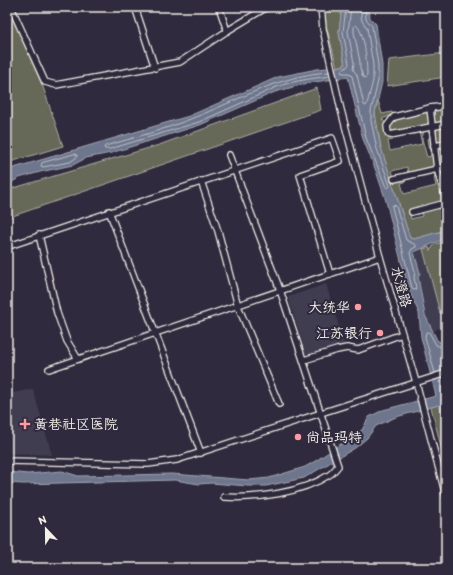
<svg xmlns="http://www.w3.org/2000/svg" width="453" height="575" font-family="Itim,'LXGW WenKai TC',sans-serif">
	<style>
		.built { fill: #403c51 }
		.green { fill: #666758; stroke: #adaca0 }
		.water { fill: #6d768d; stroke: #a3a7b1 }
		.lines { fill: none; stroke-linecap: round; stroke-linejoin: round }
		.shore { stroke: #bec0c4; stroke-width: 1 }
		.minor-casing { stroke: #f4f1e8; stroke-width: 8 }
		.minor { stroke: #2f2a3d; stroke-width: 5.5 }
		.poi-dot { fill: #ff9aa2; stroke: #2f2a3d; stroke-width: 1.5 }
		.labels { text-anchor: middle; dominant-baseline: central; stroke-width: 4; stroke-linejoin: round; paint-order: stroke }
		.street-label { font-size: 14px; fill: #f4f1e8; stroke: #2f2a3d }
		.poi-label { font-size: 14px; fill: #f4f1e8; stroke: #2f2a3d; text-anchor: end }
	</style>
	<rect width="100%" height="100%" fill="#2f2a3d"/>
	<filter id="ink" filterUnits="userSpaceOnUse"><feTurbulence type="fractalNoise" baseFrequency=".025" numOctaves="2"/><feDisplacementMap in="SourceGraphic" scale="8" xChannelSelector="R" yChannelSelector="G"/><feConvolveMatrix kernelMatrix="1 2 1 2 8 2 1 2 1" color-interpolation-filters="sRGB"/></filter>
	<g filter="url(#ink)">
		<g class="built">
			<path d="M 446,238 L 446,323 L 433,332 L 425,315 L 414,252 Z"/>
			<path d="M 326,284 L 345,346 L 307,357 L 288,297 Z"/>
			<path d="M 33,389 L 52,455 L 7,453 L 7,394 Z"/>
		</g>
		<g class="green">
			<path d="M 7,7 L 8,7 L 43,87 L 63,146 L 7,163 Z"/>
			<path d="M 325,7 L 342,7 L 339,32 L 345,65 L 337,67 L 326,25 Z"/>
			<path d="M 446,53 L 446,77 L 387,86 L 389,60 Z"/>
			<path d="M 317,88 L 321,110 L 7,218 L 7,190 L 159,145 Z"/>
			<path d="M 378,100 L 382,114 L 392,112 L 393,115 L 382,119 C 388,125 391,132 393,140 L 388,141 L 390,151 L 422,144 L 419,130 L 424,129 L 422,139 L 427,157 L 431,156 L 428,139 L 430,137 L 431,138 L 434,165 L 433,168 L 408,174 L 407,167 L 392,171 L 395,181 L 404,179 L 405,182 L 401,183 L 404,194 L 436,186 L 434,177 L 435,176 L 434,172 L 436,171 L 443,201 L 420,209 L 419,206 L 409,209 L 411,219 L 422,216 L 421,212 L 446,205 L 446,230 L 414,239 L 410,238 L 381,148 L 375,112 Z"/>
			<path d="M 446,109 L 446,122 L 437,124 C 433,121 433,115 435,110 Z"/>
			<path d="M 428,111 L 430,123 L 428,125 L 391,134 L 388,127 L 395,118 Z"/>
			<path d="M 443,127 L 445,141 L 438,142 L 436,141 L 436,129 Z"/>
			<path d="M 446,145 L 446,166 L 439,166 L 437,149 L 438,148 Z"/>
			<path d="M 446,240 L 446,315 L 440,313 L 423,249 L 429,247 L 430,251 L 434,245 Z"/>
			<path d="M 439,404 L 446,431 L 446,467 L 431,407 Z"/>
		</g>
		<path class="water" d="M 342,7 L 369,7 L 370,18 L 376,24 L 382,65 L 382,82 L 375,112 L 375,120 L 381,148 L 410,238 L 414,239 L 446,230 L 446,238 L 414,252 L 420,273 L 418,277 L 425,315 L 437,340 L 446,346 L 446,431 L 439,405 L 396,417 L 376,426 L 367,438 L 355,448 L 304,478 L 266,486 L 248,486 L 211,483 L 199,484 L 175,480 L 23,484 L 7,483 L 7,472 L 28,474 L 62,471 L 78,476 L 172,474 L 249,480 L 269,478 L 305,467 L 317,460 L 362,430 L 369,417 L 383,410 L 436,396 L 421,337 L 419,313 L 408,289 L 386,201 L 376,171 L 363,139 L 348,77 L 308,83 L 275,92 L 200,125 L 111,153 L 86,158 L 73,165 L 40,172 L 19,178 L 7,185 L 7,170 L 189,116 L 278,77 L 317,69 L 337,67 L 345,65 L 339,32 Z"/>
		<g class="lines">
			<g class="shore">
				<path d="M 346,7 L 343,32 L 349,64 L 347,67 L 342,70 L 341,72 L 343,73 L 349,73 L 352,76 L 366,138 L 386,187 L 388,188 L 390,186 L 377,149 L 371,121 L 371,111 L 378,81 L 378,65 L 372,26 L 366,19 L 365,7"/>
				<path d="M 351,7 L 348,32 L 354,63 L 353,69 L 357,75 L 364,105 L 366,106 L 367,104 L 373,81 L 373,65 L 367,28 L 362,21 L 360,7"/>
				<path d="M 356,25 C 365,31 367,65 367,76 L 365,78 L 363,77 L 360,68 L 360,62 L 354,32 L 354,27 Z"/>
				<path d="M 329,72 C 280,75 237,101 193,118 C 166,129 134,138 105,146 L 104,148 L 105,149 L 110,149 L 199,122 L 268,91 C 286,81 310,79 330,76"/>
				<path d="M 75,154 L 77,155 L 77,157 L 70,162 L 43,167 L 41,166 L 42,163 Z"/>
				<path d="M 393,205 L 396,206 L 406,240 L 416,245 L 416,247 L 412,249 L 410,253 L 415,272 L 414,277 L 416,288 L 415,290 L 412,288 L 392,207 Z"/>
				<path d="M 435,373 L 425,337 L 426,332 L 429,332 L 436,345 L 446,349"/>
			</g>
			<g class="minor-casing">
				<g id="minor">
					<path d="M 11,7 L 45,82 L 56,85 L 180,62 L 227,31 L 267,7"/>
					<path d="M 135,7 L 155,68"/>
					<path d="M 219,7 L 227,31"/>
					<path d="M 321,7 L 323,29 L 341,110 L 380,257 L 416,382 L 446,496"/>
					<path d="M 446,106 L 430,108 L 437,169 L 446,199"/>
					<path d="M 430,108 L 394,117 L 387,126 L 388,133 L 390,135 L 446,124"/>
					<path d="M 434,146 L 446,144"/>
					<path d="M 394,179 L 446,167"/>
					<path d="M 201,181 L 218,231 L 238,306 L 279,404"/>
					<path d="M 109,211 L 201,453"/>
					<path d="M 412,212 L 446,203"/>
					<path d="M 39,235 L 57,313 L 67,341 L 78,359"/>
					<path d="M 9,246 L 332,138 L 340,161 L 300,175 L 330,274"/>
					<path d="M 304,360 L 337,350 L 347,348 L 358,350 L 402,334"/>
					<path d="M 49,369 L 380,257"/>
					<path d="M 7,461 L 148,464 L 177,460 L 321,413 L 446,373"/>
					<path d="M 224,497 C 257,499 301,493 329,475 C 333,473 335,469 338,466 L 280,290 L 229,155"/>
				</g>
			</g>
			<use href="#minor" class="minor"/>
		</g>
	</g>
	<g class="poi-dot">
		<circle cx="358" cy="307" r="4"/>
		<circle cx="380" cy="333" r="4"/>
		<path d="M23 418h4v4h4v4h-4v4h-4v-4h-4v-4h4z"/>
		<circle cx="298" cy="437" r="4"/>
	</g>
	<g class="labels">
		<g class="street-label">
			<text transform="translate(401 287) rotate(74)">水澄路</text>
		</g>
		<g class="poi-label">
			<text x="350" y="307">大统华</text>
			<text x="372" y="333">江苏银行</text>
			<text x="34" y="424" text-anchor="start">黄巷社区医院</text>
			<text x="306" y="437" text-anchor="start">尚品玛特</text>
		</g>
	</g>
	<rect width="453" height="575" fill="none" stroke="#2f2a3d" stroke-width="24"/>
	<rect x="12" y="12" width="429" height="551" fill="none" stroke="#f4f1e8" stroke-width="1.5" filter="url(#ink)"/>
	<g transform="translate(46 529) rotate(338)" stroke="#2f2a3d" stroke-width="3" paint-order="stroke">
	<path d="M0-3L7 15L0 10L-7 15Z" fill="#f4f1e8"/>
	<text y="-6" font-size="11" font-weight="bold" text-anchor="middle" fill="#f4f1e8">N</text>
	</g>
</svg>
